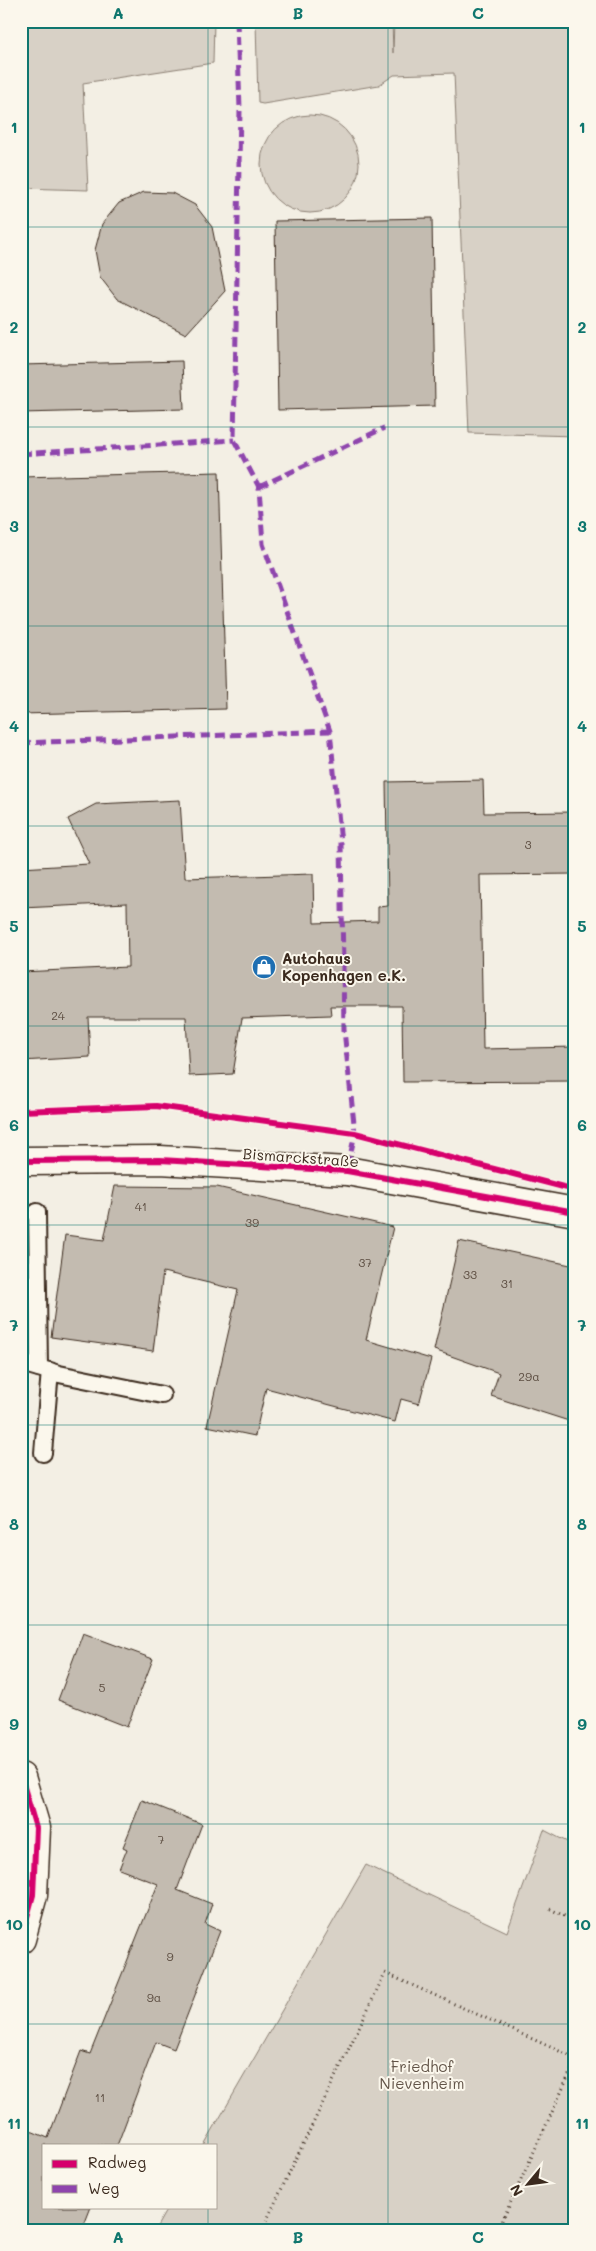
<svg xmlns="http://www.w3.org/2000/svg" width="596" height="2251" font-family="Mali,sans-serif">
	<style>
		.green { fill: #d8d1c6; stroke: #8a7e72 }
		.building { fill: #c3bbb0; stroke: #3b2a1e }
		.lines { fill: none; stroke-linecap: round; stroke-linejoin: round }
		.service-casing { stroke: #3b2a1e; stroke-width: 20 }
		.minor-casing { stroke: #3b2a1e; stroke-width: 31 }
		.tertiary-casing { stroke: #3b2a1e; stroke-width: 31 }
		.path { stroke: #3b2a1e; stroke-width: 3; stroke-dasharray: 1 4; stroke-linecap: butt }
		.service { stroke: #fbf7ec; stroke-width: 16 }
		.minor { stroke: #fbf7ec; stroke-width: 28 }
		.tertiary { stroke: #fbf7ec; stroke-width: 28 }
		.quiet { stroke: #8e44ad; stroke-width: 5; stroke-dasharray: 10 5; stroke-linecap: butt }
		.cycleway-casing { stroke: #fbf7ec; stroke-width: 9 }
		.cycleway { stroke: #d6006c; stroke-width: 6 }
		.grid { fill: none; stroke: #0f766e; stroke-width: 1; stroke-opacity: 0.55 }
		.labels { text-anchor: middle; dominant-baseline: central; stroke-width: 4; stroke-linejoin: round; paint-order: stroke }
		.number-label { font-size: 12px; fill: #5d4e42 }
		.poi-label { font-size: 15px; font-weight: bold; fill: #3b2a1e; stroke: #fbf7ec; text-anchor: start }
		.street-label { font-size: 15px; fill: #3b2a1e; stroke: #fbf7ec }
		.park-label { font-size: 15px; fill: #625448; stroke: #fbf7ec }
		.neatline { fill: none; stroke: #0f766e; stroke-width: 2 }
		.grid-label { font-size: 16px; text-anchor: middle; font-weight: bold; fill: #0f766e }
	</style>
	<rect width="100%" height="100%" fill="#f3efe4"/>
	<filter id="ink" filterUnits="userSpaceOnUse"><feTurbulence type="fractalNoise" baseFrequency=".02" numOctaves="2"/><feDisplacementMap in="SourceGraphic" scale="10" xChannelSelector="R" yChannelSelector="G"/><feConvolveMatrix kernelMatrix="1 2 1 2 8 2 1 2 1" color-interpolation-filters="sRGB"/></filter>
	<g filter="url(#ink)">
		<g class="green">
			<path d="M 21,21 L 214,21 L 213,63 L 83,83 L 88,190 L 21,188 Z"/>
			<path d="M 256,21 L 392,21 L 393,53 L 394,21 L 575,21 L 575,436 L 469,433 L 454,73 L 394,75 L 379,85 L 263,104 L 258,103 Z"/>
			<circle cx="310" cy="164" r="49"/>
			<path d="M 544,1830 L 575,1846 L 575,2230 L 155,2230 L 168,2207 L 216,2207 L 216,2145 L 204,2145 L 366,1865 L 507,1932 Z"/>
		</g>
		<g class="building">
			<path d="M 144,192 L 172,193 L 195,205 L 212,227 L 225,291 L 186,334 L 117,299 L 100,277 L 95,250 L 102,224 L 119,203 Z"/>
			<path d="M 432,218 L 435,406 L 278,410 L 275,221 Z"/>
			<path d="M 182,361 L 184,409 L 21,413 L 21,365 Z"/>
			<path d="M 219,472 L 226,709 L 21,714 L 21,477 Z"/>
			<path d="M 483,780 L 484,813 L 575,812 L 575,874 L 480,875 L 483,1049 L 575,1047 L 575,1081 L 403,1082 L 402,1006 L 330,1006 L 331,1015 L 242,1018 L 233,1074 L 189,1076 L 186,1017 L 88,1017 L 90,1057 L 21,1061 L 21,972 L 128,967 L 127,903 L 21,908 L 21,868 L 89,864 L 68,819 L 96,804 L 180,800 L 185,878 L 313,874 L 314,923 L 378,921 L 378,907 L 388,906 L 386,782 Z"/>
			<path d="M 115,1186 L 217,1187 L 393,1227 L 366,1340 L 431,1359 L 419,1404 L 401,1399 L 395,1422 L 266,1388 L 255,1436 L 207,1426 L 238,1290 L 163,1272 L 153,1351 L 51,1337 L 65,1235 L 104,1240 Z"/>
			<path d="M 459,1241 L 575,1266 L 575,1423 L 491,1396 L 499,1373 L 434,1350 Z"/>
			<path d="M 83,1633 L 153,1659 L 127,1727 L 58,1700 Z"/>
			<path d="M 142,1800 L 202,1824 L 177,1890 L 212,1904 L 205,1924 L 220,1931 L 174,2049 L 156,2042 L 118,2143 L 116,2145 L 44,2145 L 44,2207 L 91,2207 L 82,2230 L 21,2230 L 21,2127 L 48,2138 L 81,2051 L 90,2054 L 158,1884 L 119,1869 L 127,1849 L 123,1847 Z"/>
		</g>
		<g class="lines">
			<g class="service-casing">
				<g id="service">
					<path d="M 37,1212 L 39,1368"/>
					<path d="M 21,1363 L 59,1374 L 162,1395"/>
					<path d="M 43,1453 L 50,1371"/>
				</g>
			</g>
			<g class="minor-casing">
				<path id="minor" d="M 21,1777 L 36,1828 L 33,1895 L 21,1939"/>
			</g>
			<g class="tertiary-casing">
				<path id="tertiary" d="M 21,1161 L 160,1160 L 347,1171 L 575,1212"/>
			</g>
			<g class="path">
				<path d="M 550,1909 L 575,1921"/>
				<path d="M 262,2230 L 385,1973 L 575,2058"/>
				<path d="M 498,2230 L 575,2062"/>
			</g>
			<use href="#service" class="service"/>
			<use href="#minor" class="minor"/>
			<use href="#tertiary" class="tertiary"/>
			<g class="quiet">
				<path d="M 237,21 L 240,109 L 234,440 L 259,487 L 263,544 L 330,731 L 341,843 L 344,1030 L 355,1133 L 347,1171"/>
				<path d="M 21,454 L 234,440"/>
				<path d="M 259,487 L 384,428"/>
				<path d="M 21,743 L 330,731"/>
			</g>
			<g class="cycleway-casing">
				<g id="cycleway">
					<path d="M 21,1111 L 156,1106 L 355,1133 L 575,1190"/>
					<path d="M 21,1161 L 160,1160 L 347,1171 L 575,1212"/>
					<path d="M 21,1777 L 36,1828 L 33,1895 L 21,1939"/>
				</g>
			</g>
			<use href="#cycleway" class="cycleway"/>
		</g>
	</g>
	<path class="grid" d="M 208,21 L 208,2145M 388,21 L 388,2230M 21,227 L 575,227M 21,427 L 575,427M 21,626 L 575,626M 21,826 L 575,826M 21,1026 L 575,1026M 21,1225 L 575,1225M 21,1425 L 575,1425M 21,1625 L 575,1625M 21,1824 L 575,1824M 21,2024 L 575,2024M 208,2207 L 208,2230"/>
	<defs>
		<g id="shop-disc" transform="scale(1.25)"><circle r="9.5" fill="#1f6fb2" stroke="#fbf7ec"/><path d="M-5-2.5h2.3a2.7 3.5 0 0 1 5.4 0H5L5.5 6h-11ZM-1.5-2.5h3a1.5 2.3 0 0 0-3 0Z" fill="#fff"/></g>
	</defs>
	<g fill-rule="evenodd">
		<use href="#shop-disc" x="264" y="967"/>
	</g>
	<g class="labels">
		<g class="number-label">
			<text x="528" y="844">3</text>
			<text x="58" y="1015">24</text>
			<text x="141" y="1206">41</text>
			<text x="252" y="1222">39</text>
			<text x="365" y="1262">37</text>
			<text x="470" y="1274">33</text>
			<text x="507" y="1283">31</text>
			<text x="529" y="1376">29a</text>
			<text x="102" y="1687">5</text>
			<text x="161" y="1839">7</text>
			<text x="170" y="1956">9</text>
			<text x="154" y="1997">9a</text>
			<text x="100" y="2097">11</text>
		</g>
		<g class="poi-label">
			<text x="282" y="958">Autohaus<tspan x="282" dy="17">Kopenhagen e.K.</tspan></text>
		</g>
		<g class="street-label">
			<text transform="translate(301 1157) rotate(4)">Bismarckstraße</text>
		</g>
		<g class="park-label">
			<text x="422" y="2066">Friedhof<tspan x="422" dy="17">Nievenheim</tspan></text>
		</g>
	</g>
	<rect width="596" height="2251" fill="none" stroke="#fbf7ec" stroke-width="55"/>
	<rect x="42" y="2144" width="175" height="65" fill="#fbf7ec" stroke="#aea59a"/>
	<rect x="52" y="2160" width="25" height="8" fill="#d6006c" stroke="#aea59a"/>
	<text x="88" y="2168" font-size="15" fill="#3b2a1e">Radweg</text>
	<rect x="52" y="2185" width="25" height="8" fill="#8e44ad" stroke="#aea59a"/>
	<text x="88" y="2194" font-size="15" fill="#3b2a1e">Weg</text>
	<g transform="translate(528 2184) rotate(241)" stroke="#fbf7ec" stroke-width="4" paint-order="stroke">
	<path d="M0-4L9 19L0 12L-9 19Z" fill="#3b2a1e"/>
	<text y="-8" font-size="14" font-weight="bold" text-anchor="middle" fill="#3b2a1e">N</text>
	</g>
	<rect x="28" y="28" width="540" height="2196" class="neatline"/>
	<g class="grid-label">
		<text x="118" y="19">A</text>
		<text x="298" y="19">B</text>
		<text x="478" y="19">C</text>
		<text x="14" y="133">1</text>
		<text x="582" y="133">1</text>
		<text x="14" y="333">2</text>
		<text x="582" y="333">2</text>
		<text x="14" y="532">3</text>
		<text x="582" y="532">3</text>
		<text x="14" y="732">4</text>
		<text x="582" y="732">4</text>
		<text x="14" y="932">5</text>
		<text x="582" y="932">5</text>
		<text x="14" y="1131">6</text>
		<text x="582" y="1131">6</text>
		<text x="14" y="1331">7</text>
		<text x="582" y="1331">7</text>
		<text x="14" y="1530">8</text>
		<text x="582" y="1530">8</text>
		<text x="14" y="1730">9</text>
		<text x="582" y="1730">9</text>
		<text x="14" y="1930">10</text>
		<text x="582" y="1930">10</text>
		<text x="14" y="2129">11</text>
		<text x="582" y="2129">11</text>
		<text x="118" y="2243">A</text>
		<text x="298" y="2243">B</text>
		<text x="478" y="2243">C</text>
	</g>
</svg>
